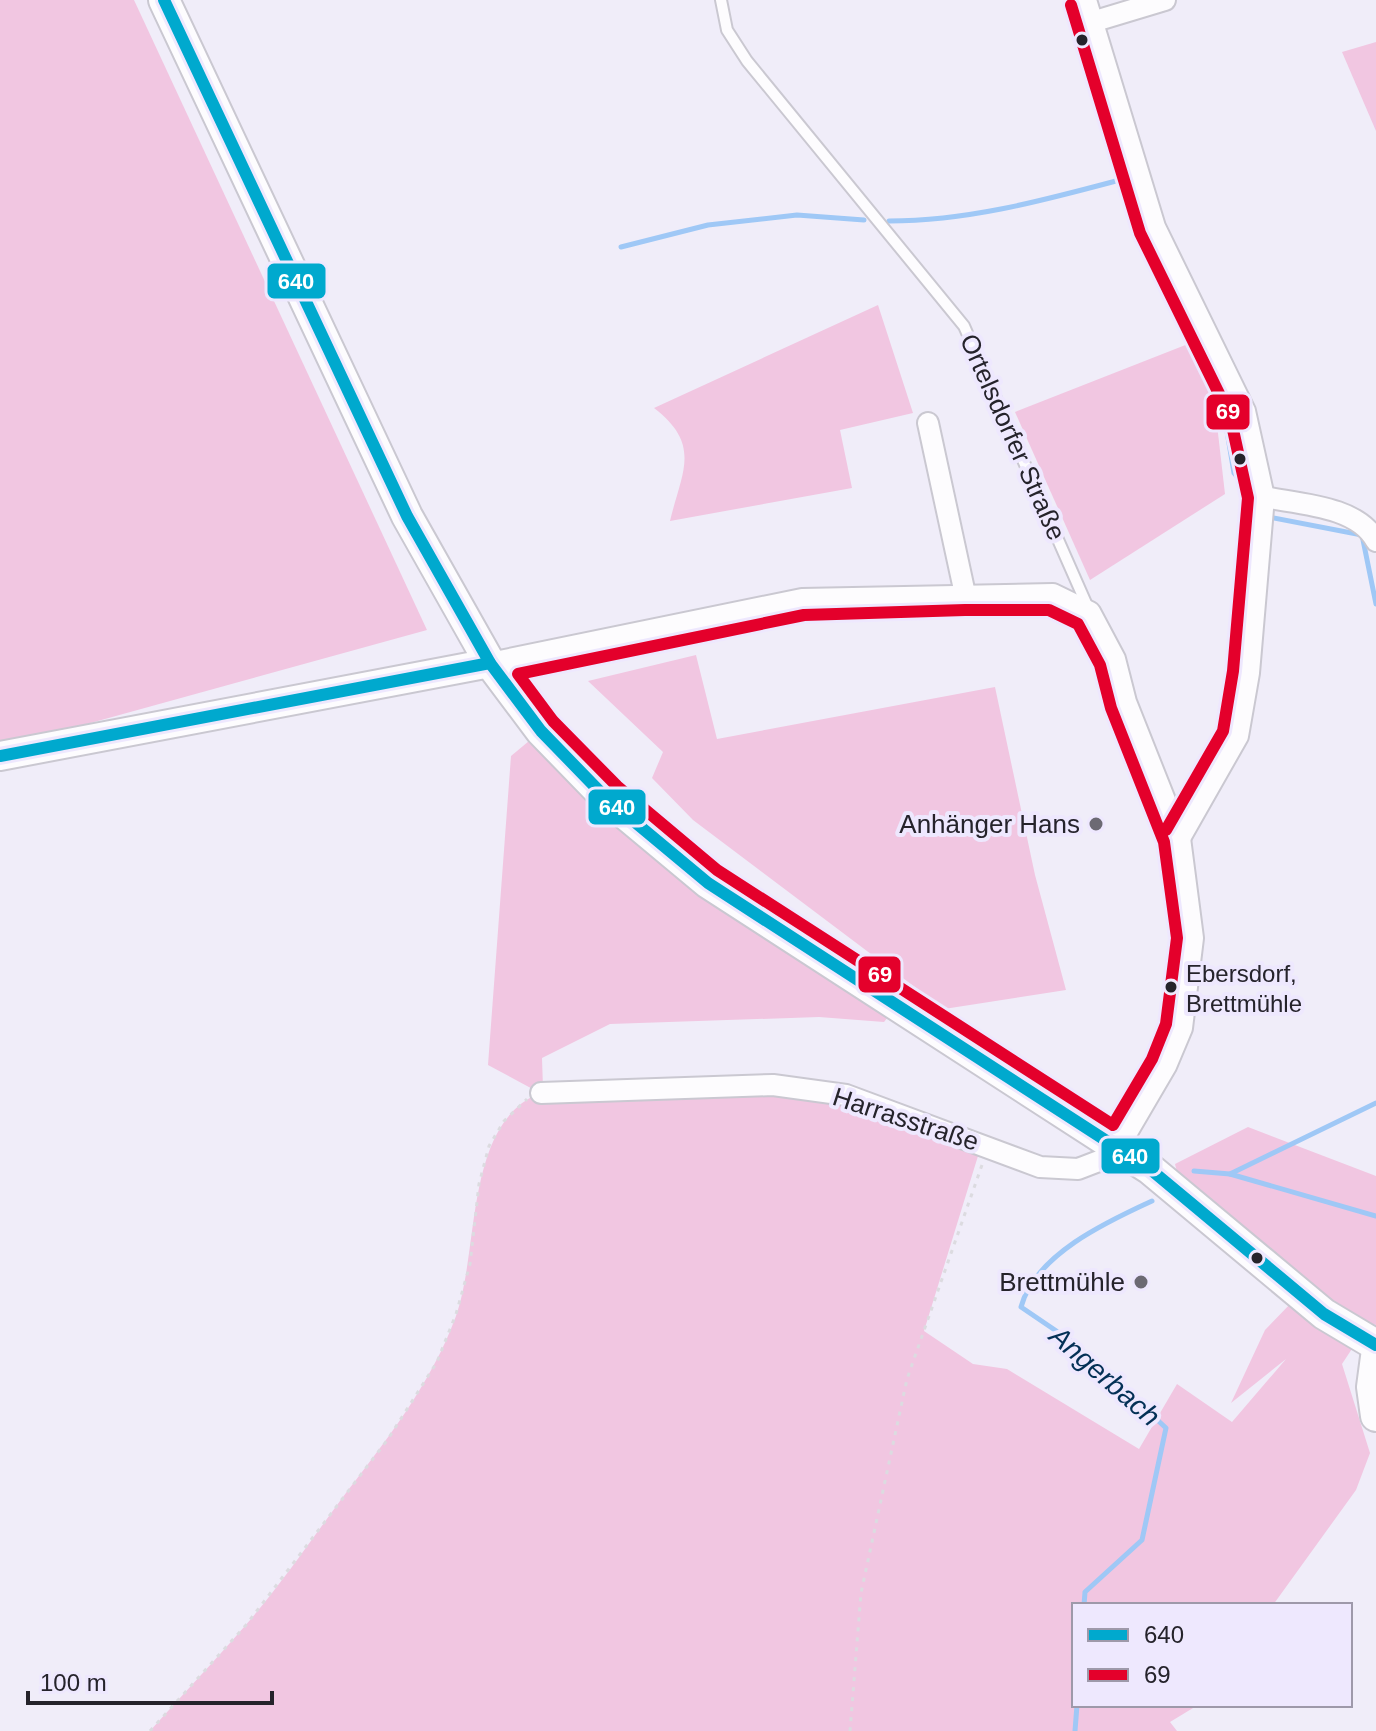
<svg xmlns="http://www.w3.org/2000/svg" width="1376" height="1731" font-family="Arial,sans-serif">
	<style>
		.green { fill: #f1c6e1 }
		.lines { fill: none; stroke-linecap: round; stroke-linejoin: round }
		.stream { stroke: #9fc8f6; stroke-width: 5 }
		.service-casing { stroke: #cac8d1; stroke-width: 14 }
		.minor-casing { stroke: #cac8d1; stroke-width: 24 }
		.secondary-casing { stroke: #cac8d1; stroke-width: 32 }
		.primary-casing { stroke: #cac8d1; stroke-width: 34 }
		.path { stroke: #dcdbe0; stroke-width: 3; stroke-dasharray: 4 6; stroke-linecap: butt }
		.service { stroke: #fdfcfe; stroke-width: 10 }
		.minor { stroke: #fdfcfe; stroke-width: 20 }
		.secondary { stroke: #fdfcfe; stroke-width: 28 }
		.primary { stroke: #fdfcfe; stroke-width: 30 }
		.bus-1-casing { stroke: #eee8fe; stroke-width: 18 }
		.bus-2-casing { stroke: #eee8fe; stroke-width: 18 }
		.bus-1 { stroke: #00a9ce; stroke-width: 12 }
		.bus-2 { stroke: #e4002b; stroke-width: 12 }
		.bus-dot { fill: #25232b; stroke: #eee8fe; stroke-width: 3 }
		.poi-dot { fill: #6c6a73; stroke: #eee8fe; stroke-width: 3 }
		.labels { text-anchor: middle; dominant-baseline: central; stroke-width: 8; stroke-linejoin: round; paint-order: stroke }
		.bus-label { font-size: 24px; fill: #25232b; stroke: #eee8fe; text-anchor: start }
		.street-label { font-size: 26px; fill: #25232b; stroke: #eee8fe }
		.poi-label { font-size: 26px; fill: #25232b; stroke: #eee8fe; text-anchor: end }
		.water-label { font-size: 28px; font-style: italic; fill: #033056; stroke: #eee8fe }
		.line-badge { stroke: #eee8fe; stroke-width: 3 }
		.badge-label { font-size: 22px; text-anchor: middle; font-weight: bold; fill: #fff }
	</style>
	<rect width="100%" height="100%" fill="#f0edf9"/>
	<g class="green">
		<path d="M 0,0 L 134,0 L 427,630 L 0,748 Z"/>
		<path d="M 1376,42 L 1376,131 L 1342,52 Z"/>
		<path d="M 878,305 L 913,413 L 840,430 L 852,488 L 670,521 C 682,471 702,445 654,408 Z"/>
		<path d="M 1188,344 L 1215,407 L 1225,494 L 1090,580 L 1015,412 Z"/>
		<path d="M 696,655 L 717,739 L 995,687 L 1035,875 L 1066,990 L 944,1009 L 693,820 L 652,778 L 663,752 L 588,681 Z"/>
		<path d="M 541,731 L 563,754 L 896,1007 L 884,1022 L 819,1017 L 610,1024 L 542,1058 L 543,1088 L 846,1095 L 989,1145 L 978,1156 L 924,1331 L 973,1364 L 1007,1369 L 1139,1449 L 1177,1384 L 1232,1422 L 1286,1359 L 1231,1403 L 1265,1330 L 1293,1301 L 1180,1184 L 1175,1164 L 1248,1127 L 1376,1176 L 1376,1325 L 1369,1323 L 1342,1364 L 1370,1453 L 1356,1490 L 1273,1605 L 1074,1605 L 1074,1705 L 1198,1705 L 1170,1722 L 1177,1731 L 150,1731 C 181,1696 214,1662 244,1627 C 279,1587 309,1543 340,1501 C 384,1443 431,1385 456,1316 C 480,1248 464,1124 540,1093 L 488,1065 L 511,756 Z"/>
	</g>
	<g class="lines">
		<g class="stream">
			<path d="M 1071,0 L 1068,12 L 1136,224 L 1222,401 L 1234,473 L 1253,496"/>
			<path d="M 889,221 C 967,221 1041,201 1116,181 L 1123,183"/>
			<path d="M 621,247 L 708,225 L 797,215 L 864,220"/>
			<path d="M 1269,517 L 1362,535 L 1376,604"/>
			<path d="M 1194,1171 L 1230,1174 L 1376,1216"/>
			<path d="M 1230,1174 L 1376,1103"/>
			<path d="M 1084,1605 L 1085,1592 L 1142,1540 L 1166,1428 L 1074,1343 L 1021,1307 C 1035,1255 1106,1222 1152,1201"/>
			<path d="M 1075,1731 L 1077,1705"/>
		</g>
		<g class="service-casing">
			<path id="service" d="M 721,0 L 727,30 L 747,61 L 964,326 L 1089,610"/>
		</g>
		<g class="minor-casing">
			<g id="minor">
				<path d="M 1086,0 L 1155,227 L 1245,411 L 1264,497 L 1249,673 L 1238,736 L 1180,838"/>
				<path d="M 1092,22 L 1165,0"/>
				<path d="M 928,423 L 965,594"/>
				<path d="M 1264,497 C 1299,504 1358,506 1376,541"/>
				<path d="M 490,663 L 802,599 L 1053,594 L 1090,612 L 1115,659 L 1126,702 L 1180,838 L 1193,938 L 1182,1028 L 1166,1066 L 1118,1148 L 1104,1159 L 1078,1169 L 1040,1167 L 846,1095 L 773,1085 L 541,1093"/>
			</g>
		</g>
		<g class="secondary-casing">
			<path id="secondary" d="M 0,756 L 490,663"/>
		</g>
		<g class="primary-casing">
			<g id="primary">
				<path d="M 164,0 L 407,516 L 490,663 L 541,731 L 606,798 L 708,883 L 1150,1169 L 1324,1314 L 1376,1345"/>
				<path d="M 1376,1357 L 1372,1387 L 1376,1416"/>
			</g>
		</g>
		<g class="path">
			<path d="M 150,1731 L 246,1625 L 388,1439 L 437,1362 L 456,1314 L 470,1264 L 479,1184 L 489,1146 L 504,1121 L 527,1099"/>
			<path d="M 850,1731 L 861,1593 L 907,1379 L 982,1165"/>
		</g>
		<use href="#service" class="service"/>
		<use href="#minor" class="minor"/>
		<use href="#secondary" class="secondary"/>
		<use href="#primary" class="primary"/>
		<g class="bus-1-casing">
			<g id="bus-1">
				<path d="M 164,0 L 407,516 L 490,663 L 541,731 L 606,798 L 708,883 L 1150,1169 L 1324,1314 L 1376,1345"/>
				<path d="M 0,756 L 490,663"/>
			</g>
		</g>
		<g class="bus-2-casing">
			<g id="bus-2">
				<path d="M 1071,5 L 1140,233 L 1230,416 L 1248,498 L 1233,671 L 1223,731 L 1166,830"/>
				<path d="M 965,610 L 1049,610 L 1078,624 L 1100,665 L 1111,708 L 1164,842 L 1177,938 L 1166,1024 L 1152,1059 L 1113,1125 L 717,870 L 617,786 L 553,721 L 518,674 L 804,615 Z"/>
			</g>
		</g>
		<use href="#bus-1" class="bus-1"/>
		<use href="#bus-2" class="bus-2"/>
	</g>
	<g class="bus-dot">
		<circle cx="1082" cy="40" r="7"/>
		<circle cx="1240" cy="459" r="7"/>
		<circle cx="1171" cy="987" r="7"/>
		<circle cx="1257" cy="1258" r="7"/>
	</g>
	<g class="poi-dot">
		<circle cx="1096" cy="824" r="8"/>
		<circle cx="1141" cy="1282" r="8"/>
	</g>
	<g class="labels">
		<g class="bus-label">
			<text x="1186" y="973">Ebersdorf,<tspan x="1186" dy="30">Brettmühle</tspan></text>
		</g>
		<g class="street-label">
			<text transform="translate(1013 437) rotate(66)">Ortelsdorfer Straße</text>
			<text transform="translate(906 1119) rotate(18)">Harrasstraße</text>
		</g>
		<g class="poi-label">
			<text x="1080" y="824">Anhänger Hans</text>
			<text x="1125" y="1282">Brettmühle</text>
		</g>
		<g class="water-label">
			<text transform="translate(1105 1376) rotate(41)">Angerbach</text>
		</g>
	</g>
	<g class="line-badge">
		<rect x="266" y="262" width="61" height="38" rx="8" fill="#00a9ce"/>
		<rect x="1205" y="393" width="46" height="38" rx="8" fill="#e4002b"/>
		<rect x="587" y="788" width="60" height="38" rx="8" fill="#00a9ce"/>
		<rect x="857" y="955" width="45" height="39" rx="8" fill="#e4002b"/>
		<rect x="1100" y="1137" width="61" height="38" rx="8" fill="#00a9ce"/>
	</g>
	<g class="badge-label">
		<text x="296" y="289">640</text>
		<text x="1228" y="419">69</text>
		<text x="617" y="815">640</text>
		<text x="880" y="982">69</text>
		<text x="1130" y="1164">640</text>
	</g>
	<rect x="1072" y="1603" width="280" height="104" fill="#eee8fe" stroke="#9e99aa" stroke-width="2"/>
	<rect x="1088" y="1629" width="40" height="12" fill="#00a9ce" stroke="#9e99aa" stroke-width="2"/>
	<text x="1144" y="1643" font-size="24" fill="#25232b">640</text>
	<rect x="1088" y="1669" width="40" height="12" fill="#e4002b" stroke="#9e99aa" stroke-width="2"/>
	<text x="1144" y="1683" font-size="24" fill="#25232b">69</text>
	<path d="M28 1691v12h244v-12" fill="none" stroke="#25232b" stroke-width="4"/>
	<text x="40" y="1691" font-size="24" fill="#25232b" stroke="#eee8fe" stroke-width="6" paint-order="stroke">100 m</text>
</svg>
